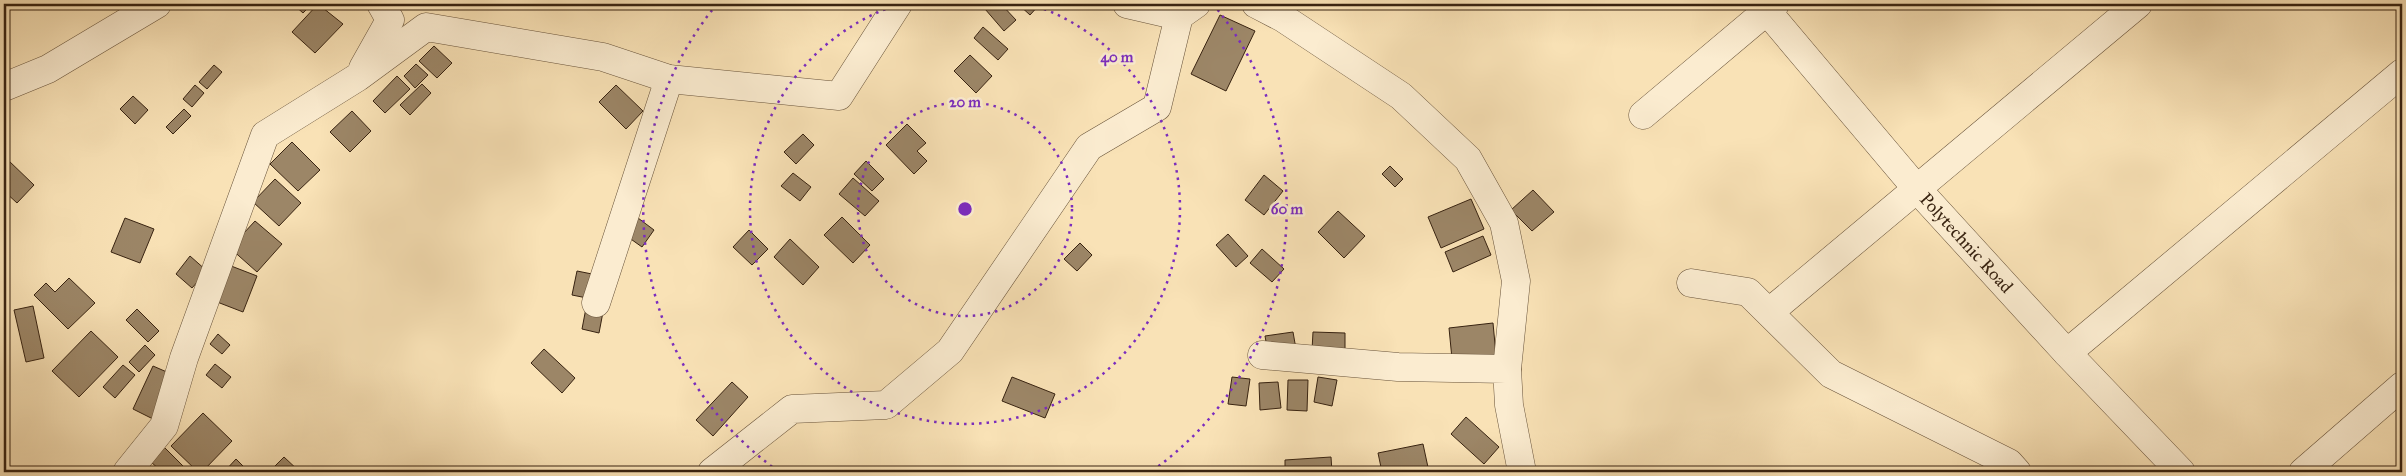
<svg xmlns="http://www.w3.org/2000/svg" width="2406" height="476" font-family="'IM FELL Great Primer',serif">
	<style>
		.building { fill: #9c8667; stroke: #382311 }
		.lines { fill: none; stroke-linecap: round; stroke-linejoin: round }
		.minor-casing { stroke: #68533a; stroke-width: 29 }
		.tertiary-casing { stroke: #68533a; stroke-width: 29 }
		.minor { stroke: #fbecd0; stroke-width: 28 }
		.tertiary { stroke: #fbecd0; stroke-width: 28 }
		.ring { fill: none; stroke: #7b2cbf; stroke-width: 2.5; stroke-dasharray: 2.5 5 }
		.labels { text-anchor: middle; dominant-baseline: central; stroke-width: 5; stroke-linejoin: round; paint-order: stroke }
		.street-label { font-size: 18px; fill: #382311; stroke: #fbecd0 }
		.centre { fill: #7b2cbf; stroke: #fbecd0; stroke-width: 2.5 }
		.ring-label { font-size: 15px; text-anchor: middle; font-weight: bold; fill: #7b2cbf; stroke: #fbecd0; stroke-width: 5; stroke-linejoin: round; paint-order: stroke }
	</style>
	<rect width="100%" height="100%" fill="#f9e2b6"/>
	<filter id="stains"><feTurbulence type="fractalNoise" baseFrequency=".004" numOctaves="4"/><feColorMatrix values="0 0 0 0 .2 0 0 0 0 .09 0 0 0 0 .02 0 0 0 .5 -.17"/></filter>
	<radialGradient id="worn" r=".72"><stop offset=".6" stop-color="#630" stop-opacity="0"/><stop offset="1" stop-color="#630" stop-opacity=".3"/></radialGradient>
	<g class="building">
		<path d="M 293,4 L 312,4 L 303,13 Z"/>
		<path d="M 318,4 L 343,24 L 315,53 L 292,32 Z"/>
		<path d="M 990,4 L 1001,4 L 1016,20 L 1004,31 L 985,9 Z"/>
		<path d="M 1018,4 L 1040,4 L 1030,15 Z"/>
		<path d="M 1220,15 L 1255,31 L 1226,91 L 1191,74 Z"/>
		<path d="M 983,27 L 1008,49 L 998,60 L 974,38 Z"/>
		<path d="M 434,46 L 452,63 L 437,78 L 419,61 Z"/>
		<path d="M 970,55 L 992,76 L 976,93 L 954,71 Z"/>
		<path d="M 416,64 L 428,75 L 415,88 L 404,76 Z"/>
		<path d="M 214,65 L 222,72 L 207,89 L 199,82 Z"/>
		<path d="M 397,76 L 410,89 L 385,113 L 373,101 Z"/>
		<path d="M 422,84 L 431,93 L 410,115 L 400,105 Z"/>
		<path d="M 195,85 L 204,93 L 192,107 L 183,99 Z"/>
		<path d="M 616,85 L 643,111 L 626,129 L 599,102 Z"/>
		<path d="M 133,96 L 148,110 L 135,124 L 120,109 Z"/>
		<path d="M 184,109 L 191,116 L 173,134 L 166,127 Z"/>
		<path d="M 352,111 L 371,131 L 350,152 L 330,132 Z"/>
		<path d="M 907,124 L 926,143 L 917,151 L 927,161 L 914,174 L 886,145 Z"/>
		<path d="M 803,134 L 814,145 L 796,164 L 784,152 Z"/>
		<path d="M 292,142 L 320,170 L 298,191 L 270,164 Z"/>
		<path d="M 8,160 L 34,185 L 17,203 L 4,191 L 4,164 Z"/>
		<path d="M 866,161 L 884,179 L 872,191 L 854,174 Z"/>
		<path d="M 1390,166 L 1403,179 L 1395,187 L 1382,174 Z"/>
		<path d="M 793,173 L 811,187 L 800,201 L 781,186 Z"/>
		<path d="M 1264,175 L 1283,191 L 1264,215 L 1245,200 Z"/>
		<path d="M 853,178 L 879,201 L 865,216 L 839,194 Z"/>
		<path d="M 275,179 L 301,203 L 279,226 L 253,202 Z"/>
		<path d="M 1533,190 L 1554,212 L 1532,231 L 1511,210 Z"/>
		<path d="M 1471,199 L 1484,229 L 1441,248 L 1428,217 Z"/>
		<path d="M 1338,211 L 1365,236 L 1344,258 L 1318,232 Z"/>
		<path d="M 634,215 L 654,230 L 642,247 L 621,232 Z"/>
		<path d="M 842,217 L 870,245 L 853,263 L 824,235 Z"/>
		<path d="M 125,218 L 154,229 L 140,263 L 111,252 Z"/>
		<path d="M 255,221 L 282,244 L 257,272 L 230,248 Z"/>
		<path d="M 749,230 L 768,249 L 752,265 L 733,247 Z"/>
		<path d="M 1228,234 L 1248,256 L 1236,267 L 1216,245 Z"/>
		<path d="M 1483,236 L 1491,255 L 1453,272 L 1445,252 Z"/>
		<path d="M 790,239 L 819,267 L 803,285 L 774,257 Z"/>
		<path d="M 1080,243 L 1092,255 L 1077,271 L 1064,259 Z"/>
		<path d="M 1262,249 L 1284,269 L 1272,282 L 1250,263 Z"/>
		<path d="M 190,256 L 207,271 L 192,288 L 176,274 Z"/>
		<path d="M 226,264 L 257,276 L 243,312 L 212,300 Z"/>
		<path d="M 577,271 L 597,275 L 592,299 L 572,295 Z"/>
		<path d="M 69,278 L 95,303 L 68,329 L 34,295 L 46,283 L 55,292 Z"/>
		<path d="M 33,306 L 44,358 L 26,362 L 14,310 Z"/>
		<path d="M 586,308 L 603,312 L 599,333 L 582,329 Z"/>
		<path d="M 137,309 L 159,331 L 148,342 L 126,320 Z"/>
		<path d="M 1493,323 L 1496,355 L 1452,359 L 1449,328 Z"/>
		<path d="M 91,331 L 118,357 L 79,397 L 52,371 Z"/>
		<path d="M 1293,332 L 1296,349 L 1268,353 L 1265,336 Z"/>
		<path d="M 1313,332 L 1345,333 L 1345,351 L 1312,350 Z"/>
		<path d="M 218,334 L 230,345 L 222,354 L 210,344 Z"/>
		<path d="M 145,345 L 155,355 L 139,372 L 129,362 Z"/>
		<path d="M 544,349 L 575,378 L 562,393 L 531,363 Z"/>
		<path d="M 215,364 L 231,377 L 222,388 L 206,375 Z"/>
		<path d="M 123,365 L 135,375 L 115,398 L 103,387 Z"/>
		<path d="M 153,366 L 176,376 L 155,420 L 133,409 Z"/>
		<path d="M 1012,377 L 1055,394 L 1045,418 L 1002,401 Z"/>
		<path d="M 1232,377 L 1250,379 L 1246,406 L 1228,404 Z"/>
		<path d="M 1318,377 L 1337,380 L 1332,406 L 1314,402 Z"/>
		<path d="M 1288,380 L 1308,380 L 1307,411 L 1287,410 Z"/>
		<path d="M 732,382 L 748,397 L 713,436 L 696,420 Z"/>
		<path d="M 1278,382 L 1281,408 L 1260,410 L 1259,383 Z"/>
		<path d="M 4,396 L 8,396 L 9,423 L 4,424 Z"/>
		<path d="M 203,413 L 232,441 L 202,472 L 198,472 L 171,446 Z"/>
		<path d="M 1466,417 L 1499,447 L 1484,464 L 1451,434 Z"/>
		<path d="M 1423,444 L 1429,472 L 1382,472 L 1378,453 Z"/>
		<path d="M 164,447 L 186,469 L 182,472 L 162,472 L 150,461 Z"/>
		<path d="M 284,457 L 300,472 L 269,472 Z"/>
		<path d="M 1331,457 L 1332,472 L 1285,472 L 1285,460 Z"/>
		<path d="M 236,459 L 249,472 L 224,472 Z"/>
	</g>
	<g class="lines">
		<g class="minor-casing">
			<g id="minor">
				<path d="M 1127,4 L 1179,16"/>
				<path d="M 1256,4 L 1283,18 L 1401,96 L 1468,159 L 1504,223 L 1516,281 L 1507,369"/>
				<path d="M 363,68 L 390,20 L 381,4"/>
				<path d="M 4,87 L 48,69 L 157,4"/>
				<path d="M 1643,115 L 1775,4"/>
				<path d="M 1691,283 L 1748,292 L 1831,374 L 2009,463 L 2017,472"/>
				<path d="M 596,303 L 669,79"/>
				<path d="M 1779,304 L 2138,4"/>
				<path d="M 2067,353 L 2402,73"/>
				<path d="M 1262,355 L 1398,367 L 1507,369 L 1509,405 L 1522,472"/>
				<path d="M 127,472 L 164,426 L 184,358 L 265,135 L 358,77 L 426,27 L 603,57 L 669,79 L 839,96 L 898,4"/>
				<path d="M 712,472 L 792,409 L 886,405 L 950,351 L 1089,147 L 1157,107 L 1179,16 L 1196,4"/>
				<path d="M 2303,472 L 2402,386"/>
			</g>
		</g>
		<g class="tertiary-casing">
			<g id="tertiary">
				<path id="s1" d="M 1761,4 L 1917,189 L 2067,353 L 2181,472"/>
			</g>
		</g>
		<use href="#minor" class="minor"/>
		<use href="#tertiary" class="tertiary"/>
	</g>
	<g class="ring">
		<circle cx="965" cy="209" r="107"/>
		<path d="M1030 4A215 215 0 1 1 900 4"/>
		<path d="M778 471A322 322 0 0 1 717 4M1213 4A322 322 0 0 1 1152 471"/>
	</g>
	<g class="labels">
		<g class="street-label">
			<text stroke="none"><textPath href="#s1" startOffset="315">Polytechnic Road</textPath></text>
		</g>
	</g>
	<circle cx="965" cy="209" r="8" class="centre"/>
	<g class="ring-label">
		<text x="1117" y="62">40 m</text>
		<text x="965" y="107">20 m</text>
		<text x="1287" y="214">60 m</text>
	</g>
	<rect width="2406" height="476" fill="none" stroke="#f9e2b6" stroke-width="20"/>
	<rect x="5" y="5" width="2396" height="466" fill="none" stroke="#382311" stroke-width="2.5"/>
	<rect x="10" y="10" width="2386" height="456" fill="none" stroke="#382311"/>
	<rect width="100%" height="100%" filter="url(#stains)"/>
	<rect width="100%" height="100%" fill="url(#worn)"/>
</svg>
